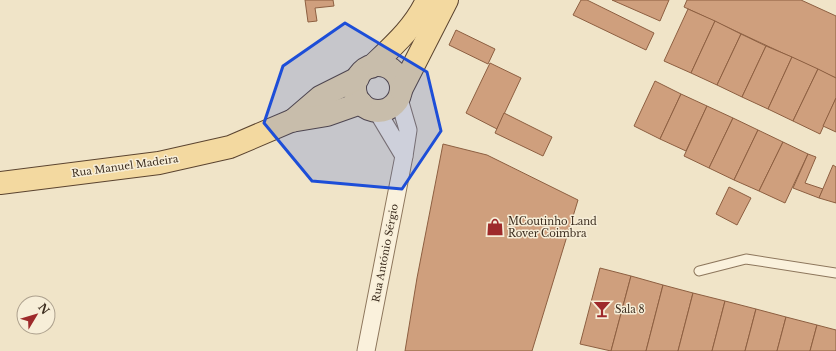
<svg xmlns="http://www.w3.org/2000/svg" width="836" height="351" font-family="'Libre Baskerville',serif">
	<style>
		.building { fill: #cf9f7d; stroke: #8d5f41 }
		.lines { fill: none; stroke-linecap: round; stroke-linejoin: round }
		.service-casing { stroke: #8d765c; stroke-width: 11 }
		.minor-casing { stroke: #8d765c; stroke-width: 19 }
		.primary-casing { stroke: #5b4430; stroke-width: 24 }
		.service { stroke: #faf1dc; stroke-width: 9 }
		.minor { stroke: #faf1dc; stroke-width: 17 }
		.primary { stroke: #f3d9a0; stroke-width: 22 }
		.marked { fill: #1d4ed8; fill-opacity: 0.2; stroke: #1d4ed8; stroke-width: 3; stroke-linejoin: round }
		.labels { text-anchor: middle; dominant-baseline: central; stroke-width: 3; stroke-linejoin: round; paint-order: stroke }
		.street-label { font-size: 10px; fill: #3d2e20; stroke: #f7eed8 }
		.poi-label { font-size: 10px; fill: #3d2e20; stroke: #f7eed8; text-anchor: start }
	</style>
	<rect width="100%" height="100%" fill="#f0e4c8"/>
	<g class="building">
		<path d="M 305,0 L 333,0 L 334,6 L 315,8 L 317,21 L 308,22 Z"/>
		<path d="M 581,0 L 587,0 L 654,33 L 646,50 L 573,15 Z"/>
		<path d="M 612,0 L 669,0 L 660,21 Z"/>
		<path d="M 687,0 L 801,0 L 836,16 L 836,78 L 684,7 Z"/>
		<path d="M 688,9 L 715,21 L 691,73 L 664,61 Z"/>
		<path d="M 715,21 L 741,34 L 717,85 L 691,73 Z"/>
		<path d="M 456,30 L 495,49 L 488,64 L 449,45 Z"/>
		<path d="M 741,34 L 766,46 L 742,97 L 717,85 Z"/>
		<path d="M 766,46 L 792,57 L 768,109 L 742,97 Z"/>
		<path d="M 792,57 L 818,69 L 793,121 L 768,109 Z"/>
		<path d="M 490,63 L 521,78 L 497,129 L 466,113 Z"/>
		<path d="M 818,69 L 836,78 L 836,98 L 820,134 L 793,121 Z"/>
		<path d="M 655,81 L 681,94 L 660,139 L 634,126 Z"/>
		<path d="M 681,94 L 707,106 L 686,151 L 660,139 Z"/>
		<path d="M 836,98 L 836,132 L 823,126 Z"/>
		<path d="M 707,106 L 733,118 L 709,168 L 684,156 Z"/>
		<path d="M 504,113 L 552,137 L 543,156 L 495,133 Z"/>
		<path d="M 733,118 L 758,130 L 734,180 L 709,168 Z"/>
		<path d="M 758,130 L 783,142 L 759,191 L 734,180 Z"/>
		<path d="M 783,142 L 808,154 L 785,203 L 759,191 Z"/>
		<path d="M 443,144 L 487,155 L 578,200 L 532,351 L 405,351 L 417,278 Z"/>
		<path d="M 808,154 L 816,157 L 805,183 L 823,189 L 819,198 L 793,188 Z"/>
		<path d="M 833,165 L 836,167 L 836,203 L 819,198 Z"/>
		<path d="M 729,187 L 751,198 L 737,225 L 716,214 Z"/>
		<path d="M 600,268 L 631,276 L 611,351 L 580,344 Z"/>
		<path d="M 631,276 L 663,285 L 646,351 L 611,351 Z"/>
		<path d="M 663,285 L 693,293 L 678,351 L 646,351 Z"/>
		<path d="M 693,293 L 725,301 L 712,351 L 678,351 Z"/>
		<path d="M 725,301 L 756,309 L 745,351 L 712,351 Z"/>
		<path d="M 756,309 L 786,317 L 777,351 L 745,351 Z"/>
		<path d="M 786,317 L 817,325 L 810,351 L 777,351 Z"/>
		<path d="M 817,325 L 836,330 L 836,351 L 810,351 Z"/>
	</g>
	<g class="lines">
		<g class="service-casing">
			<path id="service" d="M 699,271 L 746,259 L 836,273"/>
		</g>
		<g class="minor-casing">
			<g id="minor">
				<path d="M 377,111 L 404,156"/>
				<path d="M 366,351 L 404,156 L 408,130 L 399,99"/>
			</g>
		</g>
		<g class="primary-casing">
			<g id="primary">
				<circle cx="378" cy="88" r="23"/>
				<path d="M 371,67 C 392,47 415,27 427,0"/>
				<path d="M 401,90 L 447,0"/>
				<path d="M 292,121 L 320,97 L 358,78"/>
				<path d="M 0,183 L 159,163 L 230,147 L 291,121 L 327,115 L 361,103"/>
			</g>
		</g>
		<use href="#service" class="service"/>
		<use href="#minor" class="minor"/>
		<use href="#primary" class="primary"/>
	</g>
	<path class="marked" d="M 345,23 L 427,72 L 441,131 L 402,189 L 312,181 L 264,123 L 283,66 Z"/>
	<defs>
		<g id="shop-bare" transform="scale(1.38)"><path d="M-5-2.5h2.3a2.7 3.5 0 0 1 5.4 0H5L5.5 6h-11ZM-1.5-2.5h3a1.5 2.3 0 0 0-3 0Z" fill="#9e2a2b" stroke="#f7eed8" stroke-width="2.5" paint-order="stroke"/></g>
		<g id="bar-bare" transform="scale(1.38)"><path d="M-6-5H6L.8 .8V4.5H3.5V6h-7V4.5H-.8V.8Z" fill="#9e2a2b" stroke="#f7eed8" stroke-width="2.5" paint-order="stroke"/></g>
	</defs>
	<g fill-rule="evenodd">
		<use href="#shop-bare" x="495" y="227"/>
		<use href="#bar-bare" x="602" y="309"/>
	</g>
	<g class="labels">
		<g class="street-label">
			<text transform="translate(125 166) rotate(-8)">Rua Manuel Madeira</text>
			<text transform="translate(385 253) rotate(-79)">Rua António Sérgio</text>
		</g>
		<g class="poi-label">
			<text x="508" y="221">MCoutinho Land<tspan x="508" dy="12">Rover Coimbra</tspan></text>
			<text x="615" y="309">Sala 8</text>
		</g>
	</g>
	<g transform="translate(36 315) rotate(52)"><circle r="19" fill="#f7eed8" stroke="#ada18e"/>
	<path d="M0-3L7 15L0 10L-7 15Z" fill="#9e2a2b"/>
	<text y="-6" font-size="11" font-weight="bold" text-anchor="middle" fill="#3d2e20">N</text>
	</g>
</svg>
